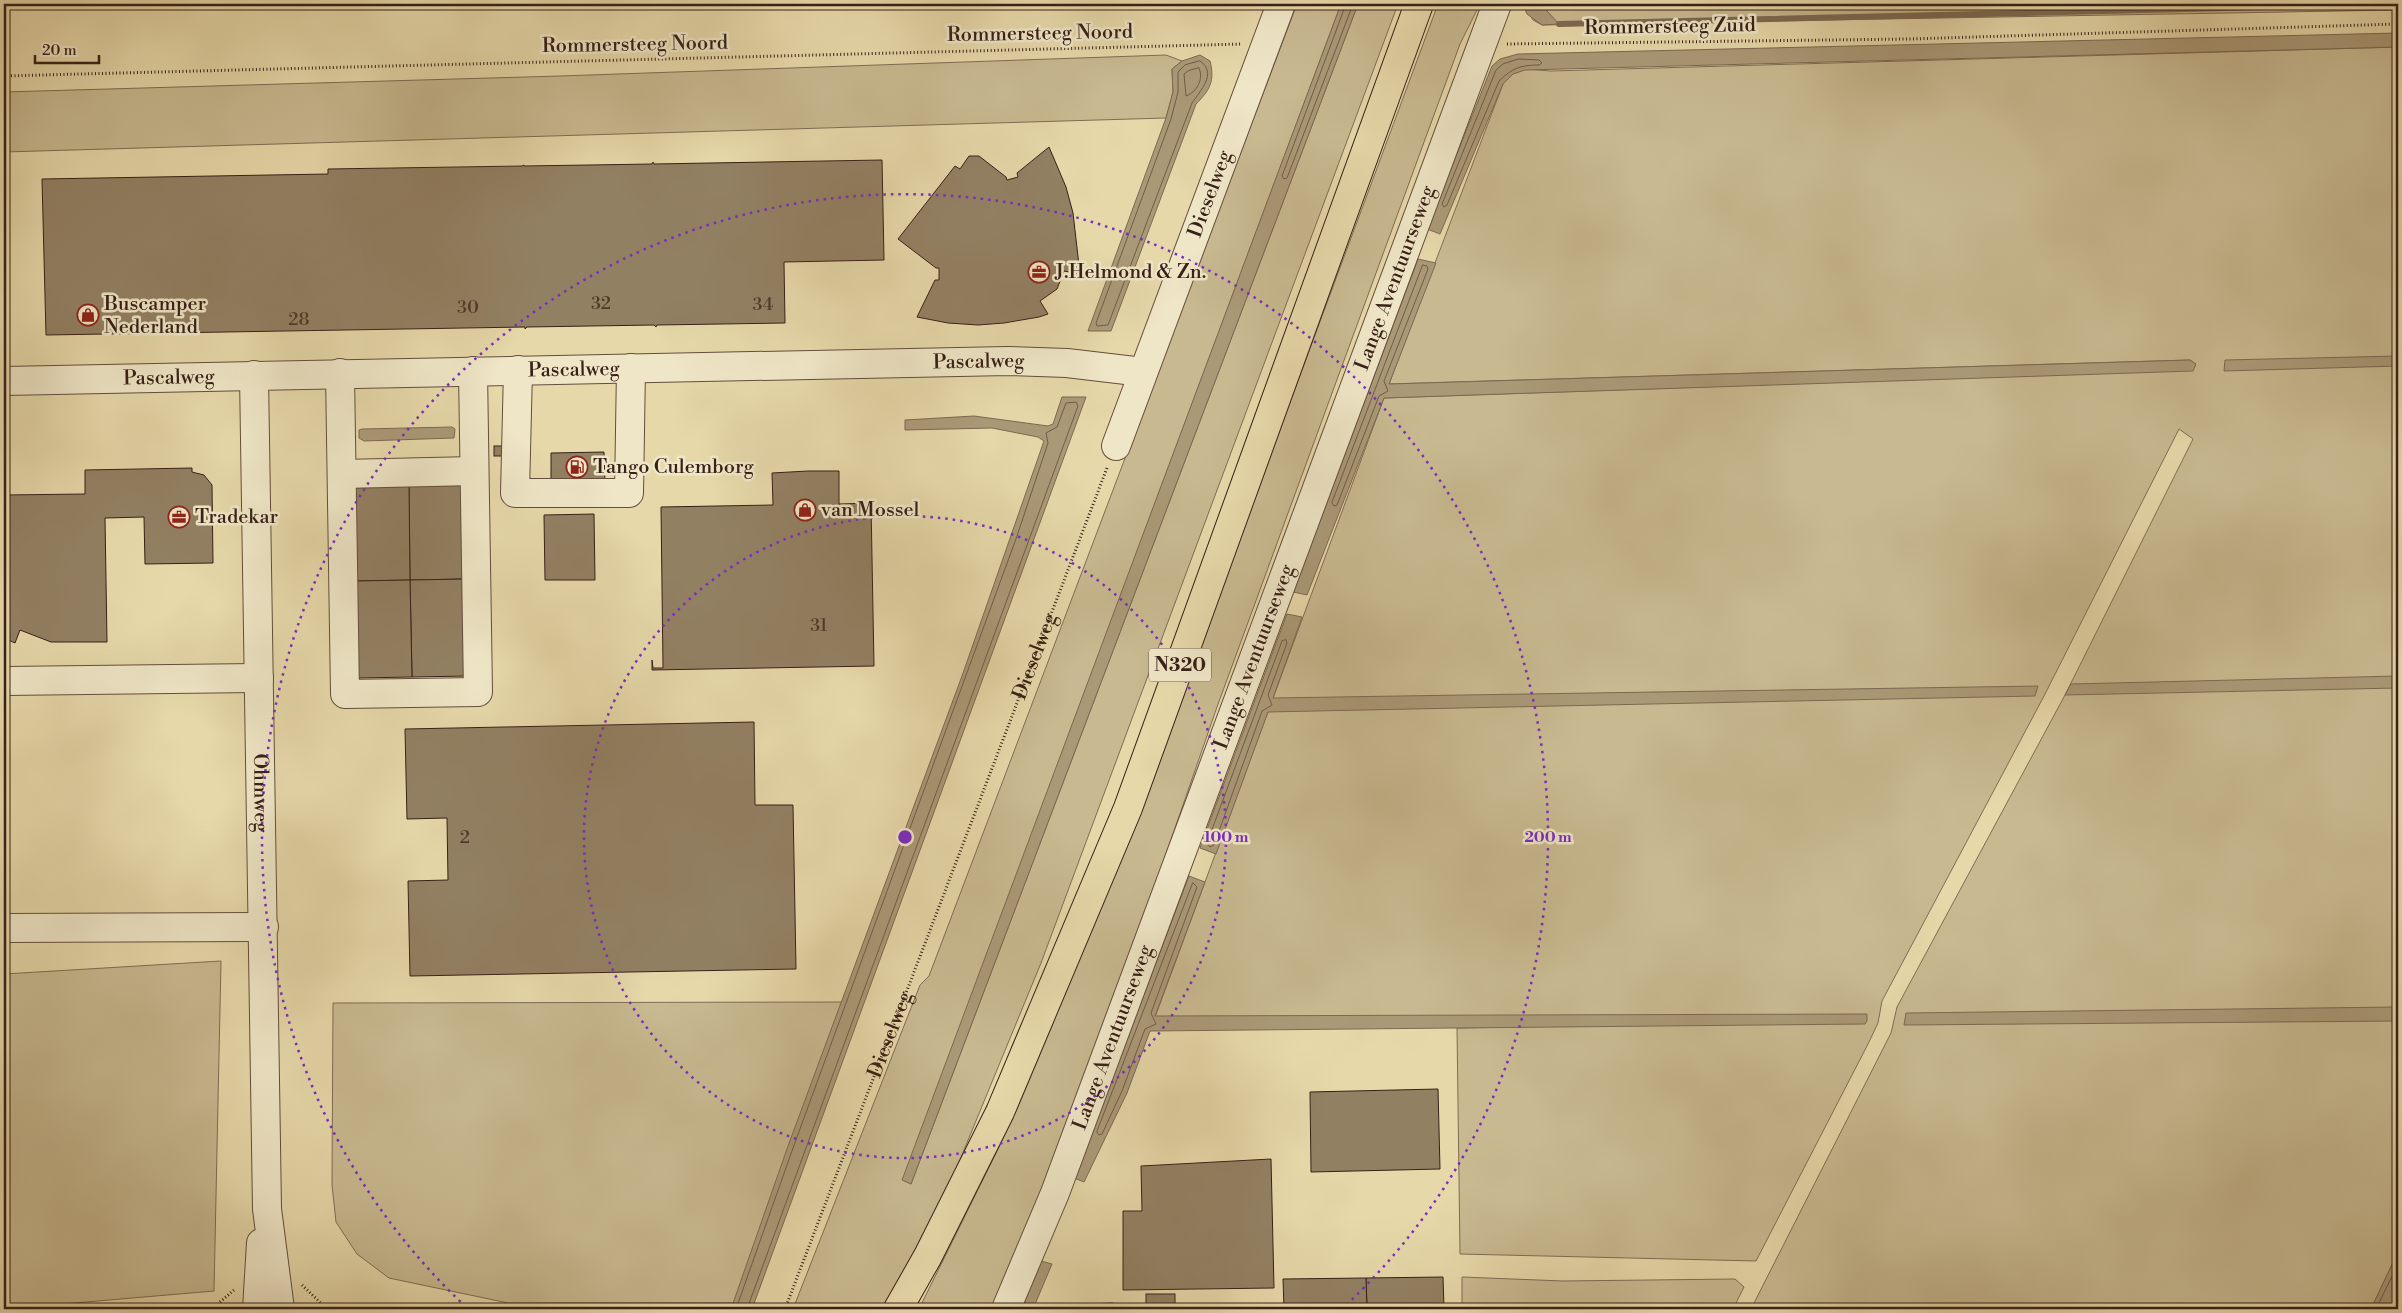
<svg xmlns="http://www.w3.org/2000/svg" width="2402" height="1313" font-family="'Libre Bodoni',serif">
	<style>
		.green { fill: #c8b990; stroke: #806c54 }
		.water { fill: #a97; stroke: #7c6951 }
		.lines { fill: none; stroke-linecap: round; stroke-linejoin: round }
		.shore { stroke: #705c47; stroke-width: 1 }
		.stream { stroke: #7c6951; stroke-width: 6 }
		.building { fill: #928063; stroke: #372017 }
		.minor-casing { stroke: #634e3c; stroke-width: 30 }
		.major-casing { stroke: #372017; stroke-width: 30 }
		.path { stroke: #372017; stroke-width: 3; stroke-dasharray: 1 2.5; stroke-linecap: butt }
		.minor { stroke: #efe6c7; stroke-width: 28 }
		.major { stroke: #e6d8a9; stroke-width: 28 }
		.ring { fill: none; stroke: #7b2cbf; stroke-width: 2.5; stroke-dasharray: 2.5 5 }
		.labels { text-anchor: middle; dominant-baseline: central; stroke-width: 5; stroke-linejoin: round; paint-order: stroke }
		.number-label { font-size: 18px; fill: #4e382a }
		.shield { fill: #efe6c7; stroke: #6e5b4c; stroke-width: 1 }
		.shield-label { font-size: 19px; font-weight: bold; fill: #372017 }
		.street-label { font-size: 20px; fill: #372017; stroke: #efe6c7 }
		.poi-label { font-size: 20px; fill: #372017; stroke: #efe6c7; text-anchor: start }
		.centre { fill: #7b2cbf; stroke: #efe6c7; stroke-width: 2.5 }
		.ring-label { font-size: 15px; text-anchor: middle; font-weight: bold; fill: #7b2cbf; stroke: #efe6c7; stroke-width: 5; stroke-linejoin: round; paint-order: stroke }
	</style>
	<rect width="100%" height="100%" fill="#e6d8a9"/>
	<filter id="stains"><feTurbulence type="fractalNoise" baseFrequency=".004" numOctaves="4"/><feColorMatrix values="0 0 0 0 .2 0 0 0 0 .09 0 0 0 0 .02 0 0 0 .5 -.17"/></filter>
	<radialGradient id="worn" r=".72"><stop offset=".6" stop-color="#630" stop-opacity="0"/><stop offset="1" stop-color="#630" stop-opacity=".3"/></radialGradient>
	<g class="green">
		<path d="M 1297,4 L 1341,4 L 903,1180 L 911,1184 L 1358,4 L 1398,4 L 1041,963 L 943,1201 L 884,1306 L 882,1309 L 793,1309 L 920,985 L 929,976 Z"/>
		<path d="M 1438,4 L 1480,4 L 1460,44 L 1217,707 L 1049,1191 L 999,1309 L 919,1309 L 1001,1143 L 1140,806 Z"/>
		<path d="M 1523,4 L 2398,4 L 2398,10 L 1542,25 L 1533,20 Z"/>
		<path d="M 2398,47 L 2398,1252 L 2371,1309 L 1751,1309 L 1891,1033 L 1897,1007 L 2065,695 L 2193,439 L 2179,429 L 2044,696 L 1882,1001 L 1878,1023 L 1868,1044 L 1756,1261 L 1460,1254 L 1457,1028 L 1738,1023 L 1151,1028 L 1384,398 L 2193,370 L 2195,364 L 2190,360 L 1389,384 L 1503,84 L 1513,74 L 1525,69 L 1551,71 Z"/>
		<path d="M 1166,55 L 1182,61 L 1172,69 L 1173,92 L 1166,118 L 4,152 L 4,92 L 560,76 Z"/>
		<path d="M 221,961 L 214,1291 L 4,1309 L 4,974 Z"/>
		<path d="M 842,1002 L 734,1303 L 508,1303 L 389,1278 L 357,1254 L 336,1222 L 332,1185 L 333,1003 Z"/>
		<path d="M 1462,1277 L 1563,1281 L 1735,1279 L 1744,1287 L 1733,1309 L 1462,1309 Z"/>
	</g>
	<g class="water">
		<path d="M 1341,4 L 1358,4 L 911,1184 L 902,1180 Z"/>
		<path d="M 1523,4 L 1545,4 L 1547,11 L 1559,24 L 1542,25 L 1527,14 Z"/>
		<path d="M 2398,33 L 2398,47 L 1525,70 L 1513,74 L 1503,84 L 1440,234 L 1427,229 L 1492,66 L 1500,59 L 1518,54 Z"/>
		<path d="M 1200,55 L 1210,61 C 1215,81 1210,90 1196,104 L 1111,331 L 1088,331 L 1166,118 L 1173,92 L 1172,69 L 1182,61 Z"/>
		<path d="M 1418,259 L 1436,263 L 1389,384 L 2190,360 L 2196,364 L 2193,371 L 1384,398 L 1307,595 L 1293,592 Z"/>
		<path d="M 2398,356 L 2398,366 L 2224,371 L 2225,360 Z"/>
		<path d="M 1062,397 L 1086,397 L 752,1309 L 731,1309 L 788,1146 L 962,676 L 1044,441 L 1038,437 L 992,428 L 905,430 L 905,420 L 974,416 L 1048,426 L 1053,424 Z"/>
		<path d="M 452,427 L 455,429 L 454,438 L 364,441 L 359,438 L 359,430 L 362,429 Z"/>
		<path d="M 1287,614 L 1302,617 L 1273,698 L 2038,686 L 2035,696 L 1268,712 L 1216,854 L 1200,848 Z"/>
		<path d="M 2398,676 L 2398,688 L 2065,695 L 2071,684 Z"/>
		<path d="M 1189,876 L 1205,882 L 1155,1016 L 1867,1014 L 1867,1021 L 1865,1024 L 1150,1031 L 1127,1093 L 1084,1182 L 1074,1178 Z"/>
		<path d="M 2398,1007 L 2398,1021 L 1904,1025 L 1906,1013 Z"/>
		<path d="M 2398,1252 L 2398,1309 L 2371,1309 Z"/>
		<path d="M 1041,1261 L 1052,1264 L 1033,1309 L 1020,1309 Z"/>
	</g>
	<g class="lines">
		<g class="shore">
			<path d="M 1346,4 L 1282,176 L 1284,179 L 1287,178 L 1353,4"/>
			<path d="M 1519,59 L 1539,60 L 1542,63 L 1539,65 C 1521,65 1512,68 1499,81 L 1447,205 L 1444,207 L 1442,204 L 1496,70 L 1503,64 Z"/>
			<path d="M 1200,61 C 1218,73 1200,91 1192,103 L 1108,325 L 1097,326 L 1096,323 L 1171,119 L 1178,92 L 1178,72 L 1185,65 Z"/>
			<path d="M 1199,68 C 1204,79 1197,92 1186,96 L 1184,74 L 1188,71 Z"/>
			<path d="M 1423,265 L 1427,266 L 1428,269 L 1384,381 L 1388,391 L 1379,396 L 1337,505 L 1334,506 L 1332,503 Z"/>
			<path d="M 1286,640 L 1287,643 L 1268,695 L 1272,705 L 1262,711 L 1214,845 L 1210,847 L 1207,843 L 1282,641 Z"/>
			<path d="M 1193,883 L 1197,887 L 1151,1013 L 1156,1024 L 1145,1029 L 1122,1091 L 1102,1134 L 1099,1135 L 1097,1132 Z"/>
			<path d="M 736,1309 L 793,1148 L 1017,536 L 1048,443 L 1046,433 L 1057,427 L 1066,403 L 1076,402 L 1078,406 L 747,1309"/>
			<path d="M 2376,1309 L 2398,1264"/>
		</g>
		<path class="stream" d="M 1559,24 L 2398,4"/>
	</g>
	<g class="building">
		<path d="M 1049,147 L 1066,187 L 1073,213 L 1080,274 L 1064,271 L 1057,289 L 1040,301 L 1048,314 L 1039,317 L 1004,323 L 978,325 L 948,323 L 917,317 L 935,280 L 939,280 L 939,268 L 936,268 L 898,239 L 955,166 L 960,169 L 969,156 L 979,156 L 1006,177 L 1007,180 L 1018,177 L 1017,173 Z"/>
		<path d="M 882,160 L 884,260 L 784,262 L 785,323 L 657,325 L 656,327 L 654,325 L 527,327 L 525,329 L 525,327 L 46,335 L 42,179 L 328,174 L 328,169 L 522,166 L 524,165 L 524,166 L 652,164 L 653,162 L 654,164 Z"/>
		<path d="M 4,185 L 6,185 L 9,318 L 4,318 Z"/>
		<rect x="494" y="446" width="9" height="10"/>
		<path d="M 604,452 L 605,484 L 551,485 L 551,453 Z"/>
		<path d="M 192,468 L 192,472 L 204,475 L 212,485 L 213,563 L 145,564 L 144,517 L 105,518 L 107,642 L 51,642 L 20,630 L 15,643 L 4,638 L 4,495 L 85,494 L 85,470 Z"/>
		<path d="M 808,471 L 839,471 L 839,504 L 871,503 L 874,666 L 652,670 L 652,660 L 653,668 L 663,668 L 661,507 L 773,505 L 772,473 Z"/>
		<path d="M 463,482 L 465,579 L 410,580 L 409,483 Z"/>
		<path d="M 409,483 L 410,580 L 356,581 L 354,484 Z"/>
		<path d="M 594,514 L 595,580 L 545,580 L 544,515 Z"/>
		<path d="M 465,579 L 467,676 L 412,677 L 410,580 Z"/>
		<path d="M 410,580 L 412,677 L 358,678 L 356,581 Z"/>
		<path d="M 754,722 L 755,805 L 793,805 L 796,969 L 410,976 L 408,881 L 448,880 L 447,818 L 407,819 L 405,729 Z"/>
		<path d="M 1438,1089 L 1440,1169 L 1311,1172 L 1310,1092 Z"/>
		<path d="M 1271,1159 L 1274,1288 L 1123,1290 L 1123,1211 L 1142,1211 L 1141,1166 Z"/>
		<path d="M 1443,1277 L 1444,1309 L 1367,1309 L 1366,1278 Z"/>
		<path d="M 1366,1278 L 1367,1309 L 1284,1309 L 1283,1279 Z"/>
		<rect x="1146" y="1294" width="29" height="15"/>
		<path d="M 1113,1303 L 1113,1305 L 1136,1304 L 1137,1309 L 1086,1309 L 1086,1304 Z"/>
	</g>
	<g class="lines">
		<g class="minor-casing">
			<g id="minor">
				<path d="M 518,370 L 515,493 L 629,493 L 631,368"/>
				<path d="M 340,373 L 345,694 L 478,692 L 473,371"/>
				<path id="s2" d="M 254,375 L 267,1209 L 280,1309"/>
				<path id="s3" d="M 4,381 L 1008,361 L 1067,363 L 1143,372"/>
				<path id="s4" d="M 1116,446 L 1281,4"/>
				<path d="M 342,474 L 474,471"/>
				<path d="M 4,681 L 259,678"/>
				<path d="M 4,928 L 264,927"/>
				<path d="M 257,1309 L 261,1243"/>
				<path id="s5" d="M 1006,1309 L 1055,1193 L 1497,4"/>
			</g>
		</g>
		<g class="major-casing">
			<path id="major" d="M 898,1309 L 928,1256 L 1000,1112 L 1128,808 L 1419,4"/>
		</g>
		<g class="path">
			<path d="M 1507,44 L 1909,39 L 2398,24"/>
			<path d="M 4,76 L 1242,44"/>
			<path d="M 302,1285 L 327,1309"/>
			<path d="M 212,1309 L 234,1290"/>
			<path id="s1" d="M 785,1309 L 1107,468"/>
		</g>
		<use href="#minor" class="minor"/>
		<use href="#major" class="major"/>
	</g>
	<g class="ring">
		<circle cx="905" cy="837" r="321"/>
		<path d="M466 1307A643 643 0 1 1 1344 1307"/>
	</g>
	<defs>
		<g id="office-ring" transform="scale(1.125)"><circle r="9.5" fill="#efe6c7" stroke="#8f2418" stroke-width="1.5"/><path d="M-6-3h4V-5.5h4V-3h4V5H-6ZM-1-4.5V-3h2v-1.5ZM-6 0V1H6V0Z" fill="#8f2418"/></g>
		<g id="shop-ring" transform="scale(1.125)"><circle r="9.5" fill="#efe6c7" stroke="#8f2418" stroke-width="1.5"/><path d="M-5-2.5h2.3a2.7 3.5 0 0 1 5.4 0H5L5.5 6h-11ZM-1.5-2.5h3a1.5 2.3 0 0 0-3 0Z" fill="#8f2418"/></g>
		<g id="fuel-ring" transform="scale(1.125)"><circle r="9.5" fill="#efe6c7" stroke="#8f2418" stroke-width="1.5"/><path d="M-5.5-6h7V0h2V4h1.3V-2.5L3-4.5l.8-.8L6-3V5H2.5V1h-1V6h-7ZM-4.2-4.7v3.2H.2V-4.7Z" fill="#8f2418"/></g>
	</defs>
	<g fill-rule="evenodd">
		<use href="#office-ring" x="1039" y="272"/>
		<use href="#shop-ring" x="88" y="315"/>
		<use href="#fuel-ring" x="577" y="467"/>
		<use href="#shop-ring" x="805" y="510"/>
		<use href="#office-ring" x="179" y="517"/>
	</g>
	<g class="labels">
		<g class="number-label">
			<text x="601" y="303">32</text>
			<text x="763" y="304">34</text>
			<text x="468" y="307">30</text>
			<text x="299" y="319">28</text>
			<text x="819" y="625">31</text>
			<text x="465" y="837">2</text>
		</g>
		<rect class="shield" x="1149" y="648.5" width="62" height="33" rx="4"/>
		<g class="shield-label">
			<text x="1180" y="665">N320</text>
		</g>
		<g class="street-label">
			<text transform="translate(1670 27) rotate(-1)">Rommersteeg Zuid</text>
			<text transform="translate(1040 34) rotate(-1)">Rommersteeg Noord</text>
			<text transform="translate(635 45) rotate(-1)">Rommersteeg Noord</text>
			<text stroke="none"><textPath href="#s4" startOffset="269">Dieselweg</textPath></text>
			<text stroke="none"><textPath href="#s5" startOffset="1102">Lange Aventuurseweg</textPath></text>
			<text stroke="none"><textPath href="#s3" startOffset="975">Pascalweg</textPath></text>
			<text stroke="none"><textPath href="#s3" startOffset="570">Pascalweg</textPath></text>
			<text stroke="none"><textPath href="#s3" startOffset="165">Pascalweg</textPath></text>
			<text stroke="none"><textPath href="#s1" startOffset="699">Dieselweg</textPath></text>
			<text stroke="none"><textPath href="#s5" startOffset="698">Lange Aventuurseweg</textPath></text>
			<text stroke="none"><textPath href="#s2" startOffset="418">Ohmweg</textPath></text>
			<text stroke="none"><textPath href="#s1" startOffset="294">Dieselweg</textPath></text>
			<text stroke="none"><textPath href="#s5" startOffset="292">Lange Aventuurseweg</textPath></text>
		</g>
		<g class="poi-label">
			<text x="1055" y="272">J.Helmond &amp; Zn.</text>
			<text x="104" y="304">Buscamper<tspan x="104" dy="23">Nederland</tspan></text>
			<text x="593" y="467">Tango Culemborg</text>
			<text x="821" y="510">van Mossel</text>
			<text x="195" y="517">Tradekar</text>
		</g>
	</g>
	<circle cx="905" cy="837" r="8" class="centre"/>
	<g class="ring-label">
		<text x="1226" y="842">100 m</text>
		<text x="1548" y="842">200 m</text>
	</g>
	<rect width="2402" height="1313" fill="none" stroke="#e6d8a9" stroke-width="20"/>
	<rect x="5" y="5" width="2392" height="1303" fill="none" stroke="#372017" stroke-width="2.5"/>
	<rect x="10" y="10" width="2382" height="1293" fill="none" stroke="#372017"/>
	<path d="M35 55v8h64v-8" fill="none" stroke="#372017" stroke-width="2.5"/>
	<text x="42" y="55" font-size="15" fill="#372017" stroke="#efe6c7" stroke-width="4" paint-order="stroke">20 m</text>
	<rect width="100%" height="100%" filter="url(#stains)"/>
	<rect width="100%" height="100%" fill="url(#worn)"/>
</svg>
